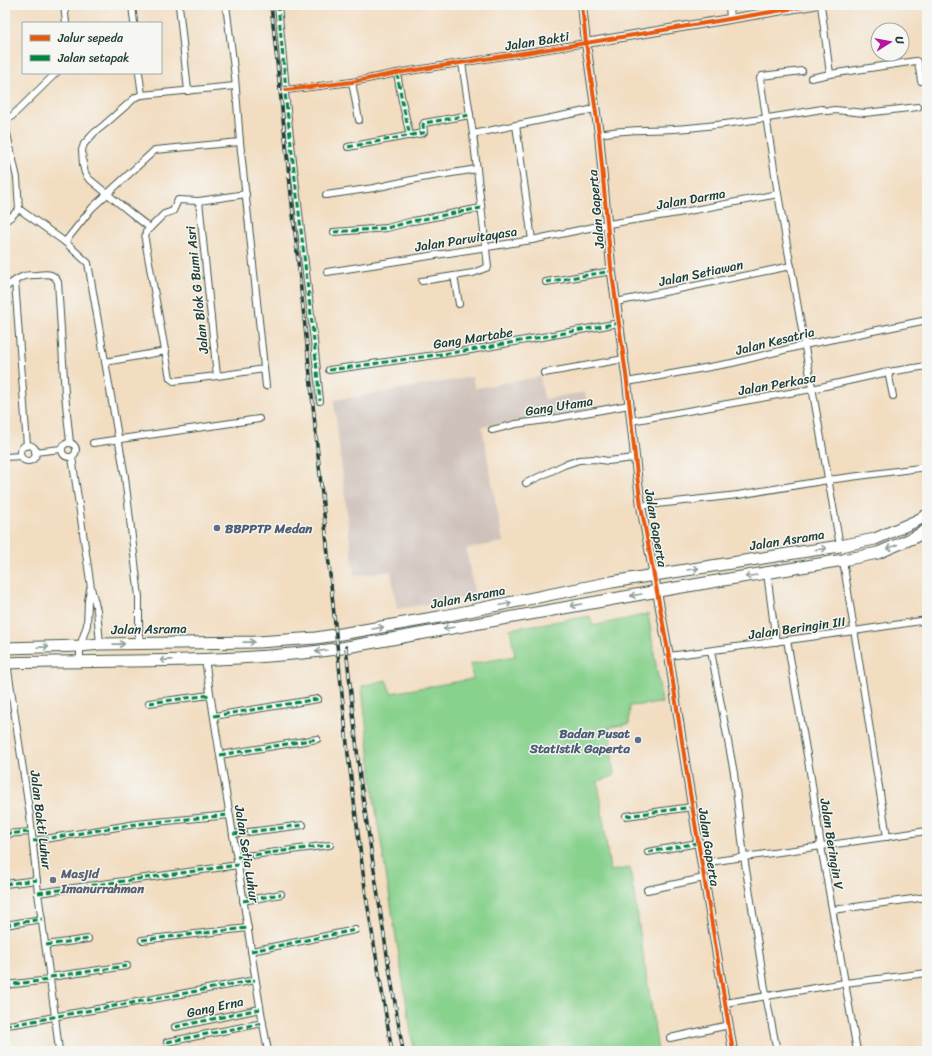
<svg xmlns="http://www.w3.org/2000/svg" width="932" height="1056" font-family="Sriracha,sans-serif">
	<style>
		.industrial { fill: #cec1b9 }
		.green { fill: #89d28e; stroke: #548861 }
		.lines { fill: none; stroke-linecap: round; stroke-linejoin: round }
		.street-casing { stroke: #3f5549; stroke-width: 8 }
		.secondary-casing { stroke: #3f5549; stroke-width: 10 }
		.highway-casing { stroke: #3f5549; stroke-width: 13 }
		.street { stroke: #fff; stroke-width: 6 }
		.secondary { stroke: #fff; stroke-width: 8 }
		.highway { stroke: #fff; stroke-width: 11 }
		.rail-casing { stroke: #1f3d34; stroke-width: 3.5 }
		.rail { stroke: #f6f6f2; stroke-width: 2; stroke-dasharray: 6; stroke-linecap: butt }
		.quiet { stroke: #00873e; stroke-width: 3; stroke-dasharray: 6 3; stroke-linecap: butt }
		.cycleway-casing { stroke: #f6f6f2; stroke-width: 6 }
		.cycleway { stroke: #e8590c; stroke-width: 4 }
		.oneway { stroke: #8f9e9a }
		.service-dot { fill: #5c6f8a; stroke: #f6f6f2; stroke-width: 1.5 }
		.worship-dot { fill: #6b7280; stroke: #f6f6f2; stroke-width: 1.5 }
		.labels { text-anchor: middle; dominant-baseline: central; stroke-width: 3; stroke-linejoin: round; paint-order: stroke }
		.street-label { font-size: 13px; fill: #1f3d34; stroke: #f6f6f2 }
		.service-label { font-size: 13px; font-weight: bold; fill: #4e5e75; stroke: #f6f6f2; text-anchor: start }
		.worship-label { font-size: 13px; font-weight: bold; fill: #5b616d; stroke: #f6f6f2; text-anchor: start }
	</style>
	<rect width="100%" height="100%" fill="#f6f6f2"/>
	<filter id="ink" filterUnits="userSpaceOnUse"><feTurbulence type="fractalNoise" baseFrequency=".025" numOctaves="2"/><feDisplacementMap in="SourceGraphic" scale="8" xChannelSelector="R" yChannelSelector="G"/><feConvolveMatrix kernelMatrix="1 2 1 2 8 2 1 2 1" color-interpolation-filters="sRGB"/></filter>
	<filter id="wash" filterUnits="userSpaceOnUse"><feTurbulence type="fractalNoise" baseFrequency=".012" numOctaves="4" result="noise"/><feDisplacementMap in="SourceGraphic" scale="16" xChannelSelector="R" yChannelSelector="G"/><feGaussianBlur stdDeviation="0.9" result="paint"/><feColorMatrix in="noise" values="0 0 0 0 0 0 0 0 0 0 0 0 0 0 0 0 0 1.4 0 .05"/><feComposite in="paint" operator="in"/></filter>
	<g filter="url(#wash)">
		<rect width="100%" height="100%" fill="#f2ddc1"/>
		<path class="industrial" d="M 472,377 L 475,388 L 540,377 L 544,399 L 585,392 L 588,411 L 482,427 L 503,542 L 466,549 L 475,596 L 397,609 L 391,571 L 354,576 L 334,400 Z"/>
		<path class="green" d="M 648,614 L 662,703 L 630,706 L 629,724 L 609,727 L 614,776 L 598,781 L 610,871 L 630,868 L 658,1051 L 414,1051 L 374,798 L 362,686 L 386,680 L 391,693 L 473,679 L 470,664 L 515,656 L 510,629 L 590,616 L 593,626 Z"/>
	</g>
	<g filter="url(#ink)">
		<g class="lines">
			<g class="street-casing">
				<g id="street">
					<path d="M 64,5 L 66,23"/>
					<path d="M 132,5 L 134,23"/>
					<path d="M 179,5 L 188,91"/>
					<path d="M 226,5 L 235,77 L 240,142 L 266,386"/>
					<path d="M 278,5 L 286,90 L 285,93 L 314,341 L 320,401"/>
					<path d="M 729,5 L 730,19"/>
					<path d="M 821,5 L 830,74 L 916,61 L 918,62 L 921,81"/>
					<path d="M 802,71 L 762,76 L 760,78 L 778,194 L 840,546"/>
					<path d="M 139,73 L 142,95"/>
					<path d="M 397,73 L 402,101 L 410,136"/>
					<path d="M 811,78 L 830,74"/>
					<path d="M 352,82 L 359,120"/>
					<path d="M 286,90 L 352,82 L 397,73 L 586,43"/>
					<path d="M 5,123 L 56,73"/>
					<path d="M 5,125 L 17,178 L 19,209 L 12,216 L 5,221"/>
					<path d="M 516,125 L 532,240"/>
					<path d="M 473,134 L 595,109"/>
					<path d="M 599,134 C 628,128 658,131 688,128 C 732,124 777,117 822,109 L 827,111 L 835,110 L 865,113 L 918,107"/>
					<path d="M 348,147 L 423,133 L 424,132 L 423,125 L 424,123 L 470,115"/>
					<path d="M 246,194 L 199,201 L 178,200 L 173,211 L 164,214 L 146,232 L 145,240 L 170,378 L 174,381 L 217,376 L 264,369"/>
					<path d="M 326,195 L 374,188 L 421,178 L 477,169"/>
					<path d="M 199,201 L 217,376"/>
					<path d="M 19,209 L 65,242 L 88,263 L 125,477 L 139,597 L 139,644"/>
					<path d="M 150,228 L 132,214 L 88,178 L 85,173 L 83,165 L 82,150 L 84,144 L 94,133 L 104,125 L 136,97 L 142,95 L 235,86"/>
					<path d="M 334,232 L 387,228 L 413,221 L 481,208"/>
					<path d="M 65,242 L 92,208 L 155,150 L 240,142"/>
					<path d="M 327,272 L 532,240 L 608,224 L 678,213 L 778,194"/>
					<path d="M 454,276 L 459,304"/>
					<path d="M 15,281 L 27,446"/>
					<path d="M 422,281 L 473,273 L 488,267 L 473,134 L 462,63"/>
					<path d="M 546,282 L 612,271"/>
					<path d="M 5,288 C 11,283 17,279 24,276 C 28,275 32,275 36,275 C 46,274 53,272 58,282 L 65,394 L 70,443"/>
					<path d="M 616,302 L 791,266"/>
					<path d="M 105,362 L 166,351"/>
					<path d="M 329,370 L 471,350 L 619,323"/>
					<path d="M 888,372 L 893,396"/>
					<path d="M 544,373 L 624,359"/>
					<path d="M 627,382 L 732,363 L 804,345 L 927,320"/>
					<path d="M 631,421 L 812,389 L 888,372 L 927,366"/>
					<path d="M 492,430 L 516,424 L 546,420 L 629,405"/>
					<circle cx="69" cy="450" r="7"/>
					<path d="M 93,443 L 259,419"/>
					<circle cx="28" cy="453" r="8"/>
					<path d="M 35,452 L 61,449"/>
					<path d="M 5,457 L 21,456"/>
					<path d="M 72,457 L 91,588 L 97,610 L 100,644"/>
					<path d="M 526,483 L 564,465 L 579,460 L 595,459 L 608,461 L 635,458"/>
					<path d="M 641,506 L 648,505 L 738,495 L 828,480 L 927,467"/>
					<path d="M 843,560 L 845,573 L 887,837"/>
					<path d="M 767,573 L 776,642"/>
					<path d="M 787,640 L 811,778 L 821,846 L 857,1051"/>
					<path d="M 711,651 L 734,773 L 744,857 L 767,1001 L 777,1051"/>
					<path d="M 669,656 L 854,631 L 927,620"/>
					<path d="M 205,659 C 215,728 227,797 238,866 C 248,927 256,989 268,1051"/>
					<path d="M 80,662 L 80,646 L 87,625 L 88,601 L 90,589"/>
					<path d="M 7,663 L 30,816 L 38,893 L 55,1016 L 59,1051"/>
					<path d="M 149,703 L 210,695"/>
					<path d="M 214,716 L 318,699"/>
					<path d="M 220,755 L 317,739"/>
					<path d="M 626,816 L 692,807"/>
					<path d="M 5,834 L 31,832"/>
					<path d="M 233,834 L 303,825"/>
					<path d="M 33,841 L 136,824 L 229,815"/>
					<path d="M 648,852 L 698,843"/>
					<path d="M 237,857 L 330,845"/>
					<path d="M 702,863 L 927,831"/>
					<path d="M 5,884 L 37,880"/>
					<path d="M 647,890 L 704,878"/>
					<path d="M 38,893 L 238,865"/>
					<path d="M 243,901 L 281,894"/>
					<path d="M 833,910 L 927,897"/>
					<path d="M 5,925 L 42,919"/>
					<path d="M 142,940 L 248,928"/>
					<path d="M 46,945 L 88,939"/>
					<path d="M 251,951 L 282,945 L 355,930"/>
					<path d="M 50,977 L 127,966"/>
					<path d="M 5,985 L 50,980"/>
					<path d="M 725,1003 L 845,983 L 927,973"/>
					<path d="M 5,1025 C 30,1023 55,1016 80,1012 C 139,1002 197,991 255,980"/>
					<path d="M 175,1027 L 260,1009"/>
					<path d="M 670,1038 L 729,1025"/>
					<path d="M 167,1042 L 263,1023"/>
				</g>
			</g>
			<g class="secondary-casing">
				<g id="secondary">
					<path d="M 582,5 L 586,43 L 599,134 L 611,266 L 627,382 L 637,475 L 641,506 L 669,656 L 688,781 L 733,1051"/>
					<path d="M 586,43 L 813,5"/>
				</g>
			</g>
			<g class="highway-casing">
				<g id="highway">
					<path d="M 5,648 L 80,646 L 100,644 L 258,642 L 316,638 L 335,635 L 439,617 L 612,582 L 654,575 L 840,546 L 875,539 L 893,531 L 916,521 L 927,515"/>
					<path d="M 5,663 C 115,660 227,664 336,649 L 658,591 L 843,560 L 878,553 L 913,538 L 927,530"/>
				</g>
			</g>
			<use href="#street" class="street"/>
			<use href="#secondary" class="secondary"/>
			<use href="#highway" class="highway"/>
			<g class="rail-casing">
				<g id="rail">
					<path d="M 271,5 L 309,365 L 348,754 L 366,896 L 392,1051"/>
					<path d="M 346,647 L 360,778 L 387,955 L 403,1051"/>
				</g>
			</g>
			<use href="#rail" class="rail"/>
			<g class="quiet">
				<path d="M 278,5 L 286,90 L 285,93 L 314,341 L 320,401"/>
				<path d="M 397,73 L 402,101 L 410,136"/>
				<path d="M 348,147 L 423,133 L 424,132 L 423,125 L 424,123 L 470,115"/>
				<path d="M 334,232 L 387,228 L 413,221 L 481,208"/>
				<path d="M 546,282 L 612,271"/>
				<path d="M 329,370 L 471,350 L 619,323"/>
				<path d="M 149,703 L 210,695"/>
				<path d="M 214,716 L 318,699"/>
				<path d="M 220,755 L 317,739"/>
				<path d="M 626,816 L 692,807"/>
				<path d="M 5,834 L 31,832"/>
				<path d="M 233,834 L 303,825"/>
				<path d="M 33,841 L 136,824 L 229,815"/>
				<path d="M 648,852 L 698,843"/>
				<path d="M 237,857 L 330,845"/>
				<path d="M 5,884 L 37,880"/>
				<path d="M 38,893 L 238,865"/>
				<path d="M 243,901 L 281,894"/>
				<path d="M 5,925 L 42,919"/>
				<path d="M 142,940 L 248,928"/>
				<path d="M 46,945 L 88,939"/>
				<path d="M 251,951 L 282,945 L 355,930"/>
				<path d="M 50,977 L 127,966"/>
				<path d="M 5,985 L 50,980"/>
				<path d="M 5,1025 C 30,1023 55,1016 80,1012 C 139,1002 197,991 255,980"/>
				<path d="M 175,1027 L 260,1009"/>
				<path d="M 167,1042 L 263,1023"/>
			</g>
			<g class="cycleway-casing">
				<g id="cycleway">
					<path d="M 582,5 L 586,43 L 599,134 L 611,266 L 627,382 L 637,475 L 641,506 L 669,656 L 688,781 L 733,1051"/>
					<path d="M 286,90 L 352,82 L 397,73 L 586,43 L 813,5"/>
				</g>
			</g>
			<use href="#cycleway" class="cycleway"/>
		</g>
		<defs><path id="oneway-shaft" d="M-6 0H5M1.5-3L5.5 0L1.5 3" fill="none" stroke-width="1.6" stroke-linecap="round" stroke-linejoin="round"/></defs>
		<g class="oneway">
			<use href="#oneway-shaft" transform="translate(892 547) rotate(156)"/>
			<use href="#oneway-shaft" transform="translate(821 549) rotate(-9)"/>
			<use href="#oneway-shaft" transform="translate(693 569) rotate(-9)"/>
			<use href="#oneway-shaft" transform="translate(751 576) rotate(171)"/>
			<use href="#oneway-shaft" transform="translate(636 595) rotate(170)"/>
			<use href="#oneway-shaft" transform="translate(506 604) rotate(-12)"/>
			<use href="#oneway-shaft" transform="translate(576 605) rotate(170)"/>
			<use href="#oneway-shaft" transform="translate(378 628) rotate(-10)"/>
			<use href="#oneway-shaft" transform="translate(449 628) rotate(170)"/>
			<use href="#oneway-shaft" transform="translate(249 642) rotate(-1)"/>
			<use href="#oneway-shaft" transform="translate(119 644) rotate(-1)"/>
			<use href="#oneway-shaft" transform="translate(43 647) rotate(-2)"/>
			<use href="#oneway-shaft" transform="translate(321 651) rotate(172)"/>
			<use href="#oneway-shaft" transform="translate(166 660) rotate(179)"/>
		</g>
	</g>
	<g class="service-dot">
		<circle cx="217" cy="528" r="4"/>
		<circle cx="638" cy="740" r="4"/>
	</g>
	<circle class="worship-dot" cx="53" cy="880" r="4"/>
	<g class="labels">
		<g class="street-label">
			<text transform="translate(537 41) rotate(-9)">Jalan Bakti</text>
			<text transform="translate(691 199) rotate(-10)">Jalan Darma</text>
			<text transform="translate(596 209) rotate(-95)">Jalan Gaperta</text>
			<text transform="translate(466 239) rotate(-9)">Jalan Parwitayasa</text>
			<text transform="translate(701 273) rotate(-12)">Jalan Setiawan</text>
			<text transform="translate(197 290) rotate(-96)">Jalan Blok G Bumi Asri</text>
			<text transform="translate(473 338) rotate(-9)">Gang Martabe</text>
			<text transform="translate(775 341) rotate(-14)">Jalan Kesatria</text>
			<text transform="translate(777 384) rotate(-10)">Jalan Perkasa</text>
			<text transform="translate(559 406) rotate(-9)">Gang Utama</text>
			<text transform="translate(656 528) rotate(80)">Jalan Gaperta</text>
			<text transform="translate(787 540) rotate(-9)">Jalan Asrama</text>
			<text transform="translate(468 597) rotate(-11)">Jalan Asrama</text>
			<text transform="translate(797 628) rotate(-8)">Jalan Beringin III</text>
			<text transform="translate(149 629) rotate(-1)">Jalan Asrama</text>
			<text transform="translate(41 820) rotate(83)">Jalan Bakti Luhur</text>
			<text transform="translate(832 844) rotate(81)">Jalan Beringin V</text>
			<text transform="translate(709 847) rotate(81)">Jalan Gaperta</text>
			<text transform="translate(247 854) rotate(81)">Jalan Setia Luhur</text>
			<text transform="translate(215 1007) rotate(-12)">Gang Erna</text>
		</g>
		<g class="service-label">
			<text x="225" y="528">BBPPTP Medan</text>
			<text x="630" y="733" text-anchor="end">Badan Pusat<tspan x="630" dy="15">Statistik Gaperta</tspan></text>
		</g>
		<g class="worship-label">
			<text x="61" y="873">Masjid<tspan x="61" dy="15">Imanurrahman</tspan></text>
		</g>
	</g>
	<rect width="932" height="1056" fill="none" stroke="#f6f6f2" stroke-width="20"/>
	<rect x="22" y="22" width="140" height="52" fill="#f6f6f2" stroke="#a0aca6"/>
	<rect x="30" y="35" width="20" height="6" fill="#e8590c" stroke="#a0aca6"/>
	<text x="58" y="42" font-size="12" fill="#1f3d34">Jalur sepeda</text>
	<rect x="30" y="55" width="20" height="6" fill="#00873e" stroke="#a0aca6"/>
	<text x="58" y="62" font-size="12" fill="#1f3d34">Jalan setapak</text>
	<g transform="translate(890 42) rotate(79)"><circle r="19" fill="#f6f6f2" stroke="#a0aca6"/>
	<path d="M0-3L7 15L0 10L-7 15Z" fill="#b5179e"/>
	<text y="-6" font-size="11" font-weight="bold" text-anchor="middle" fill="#1f3d34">U</text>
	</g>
</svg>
